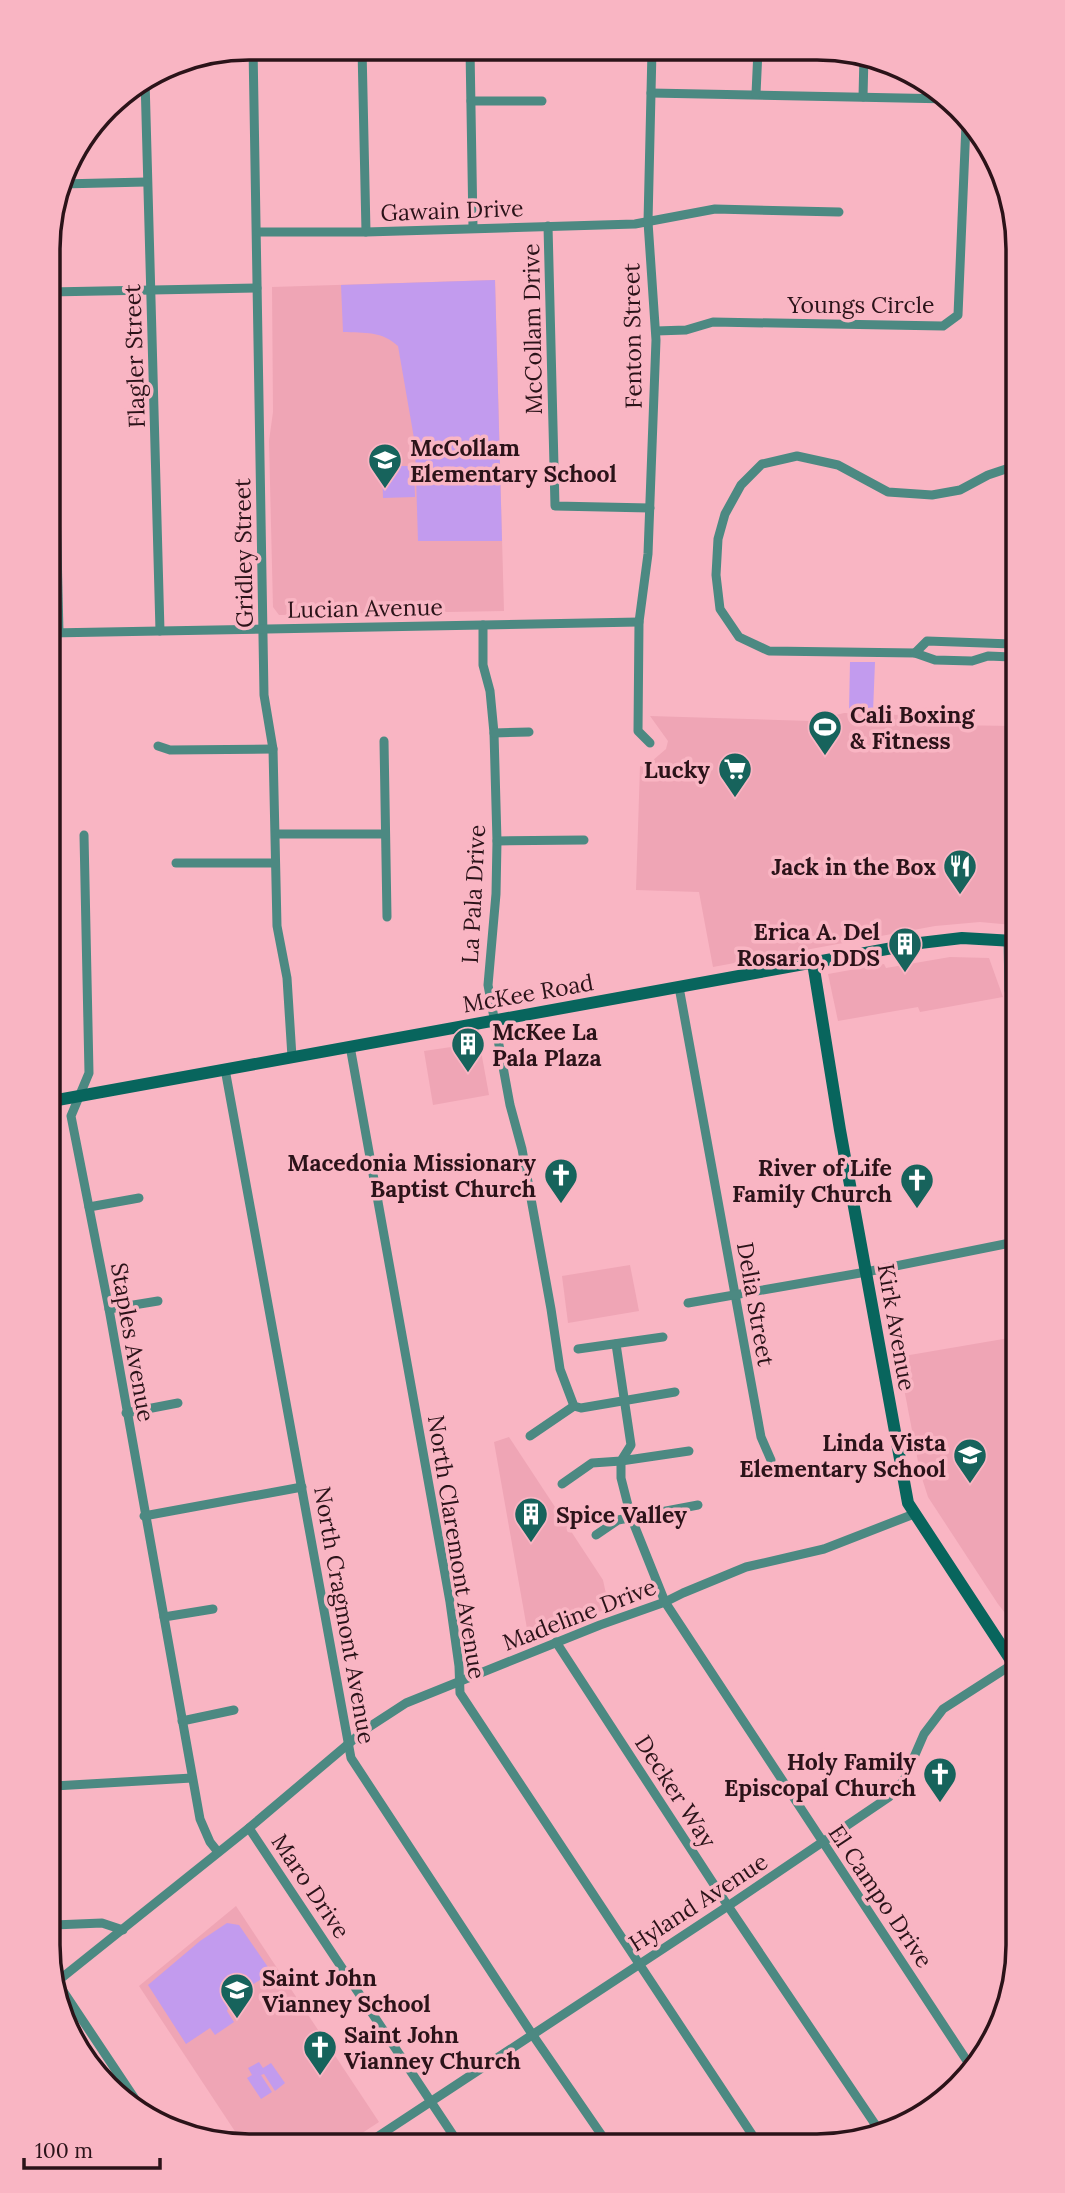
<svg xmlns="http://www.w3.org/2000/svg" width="1065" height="2193" font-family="Lora,serif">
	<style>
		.built { fill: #efa5b5 }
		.green { fill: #c29bee }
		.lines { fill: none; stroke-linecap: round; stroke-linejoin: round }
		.street { stroke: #4c8982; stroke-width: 9 }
		.secondary { stroke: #08655d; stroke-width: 12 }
		.labels { text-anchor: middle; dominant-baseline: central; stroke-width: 7; stroke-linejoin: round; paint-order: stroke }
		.street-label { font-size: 23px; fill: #2b1319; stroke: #f9b5c3 }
		.poi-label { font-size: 23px; font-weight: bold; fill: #2b1319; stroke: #f9b5c3; text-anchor: end }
		.rim { fill: none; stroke: #2b1319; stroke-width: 3.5 }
	</style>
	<rect width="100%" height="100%" fill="#f9b5c3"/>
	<g class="built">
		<path d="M 495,280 L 504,611 L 279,615 L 273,607 L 269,441 L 273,412 L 272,287 Z"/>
		<path d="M 844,713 L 930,716 L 948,725 L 1013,726 L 1013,925 L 980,922 L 935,926 L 713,967 L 699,892 L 636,890 L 640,766 L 651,768 L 652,761 L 666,749 L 668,741 L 650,716 L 811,721 Z"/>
		<path d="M 950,957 L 989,958 L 1003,997 L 920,1012 L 918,1007 L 838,1021 L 828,974 L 884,964 L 886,968 Z"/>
		<path d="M 472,1044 L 481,1051 L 489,1095 L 433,1105 L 424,1051 Z"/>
		<path d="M 630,1265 L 639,1311 L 568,1323 L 562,1276 Z"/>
		<path d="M 1015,1337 L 1016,1627 L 998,1604 L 928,1497 L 920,1472 L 898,1357 Z"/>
		<path d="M 509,1437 L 603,1580 L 609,1608 L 529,1640 L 494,1442 Z"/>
		<path d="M 236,1906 L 379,2122 L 350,2141 L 242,2142 L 139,1986 Z"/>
	</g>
	<g class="green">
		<path d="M 495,280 L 502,541 L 418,541 L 415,444 L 398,346 C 382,331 365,333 343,332 L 341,285 Z"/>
		<path d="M 382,466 L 414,466 L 415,497 L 383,498 Z"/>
		<path d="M 850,662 L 875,662 L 873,712 L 849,711 Z"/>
		<path d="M 227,1923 L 239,1925 L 272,1973 L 233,1996 L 227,2011 L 234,2022 L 215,2035 L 210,2028 L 186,2044 L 148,1985 L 200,1941 Z"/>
		<path d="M 259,2062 L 263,2068 L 271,2063 L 285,2083 L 275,2091 L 264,2074 L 261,2075 L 272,2092 L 261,2099 L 247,2078 L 252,2075 L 248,2068 Z"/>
	</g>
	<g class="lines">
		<g class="street">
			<path d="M 253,47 L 264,695 L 273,749 L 277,926 L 287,978 L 292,1057"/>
			<path d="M 362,48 L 366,232"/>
			<path d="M 470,49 L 473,228"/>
			<path d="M 145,79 L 160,631"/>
			<path d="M 651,93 L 951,99"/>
			<path d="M 756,94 L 758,50"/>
			<path d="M 863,97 L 864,55"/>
			<path d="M 471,101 L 542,101"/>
			<path d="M 61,184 L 146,182"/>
			<path d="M 548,226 L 555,506 L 650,508"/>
			<path d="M 258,232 L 366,232 L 635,224 L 715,209 L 839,212"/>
			<path d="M 49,292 L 257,288"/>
			<path d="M 51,292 L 59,633"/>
			<path d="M 656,331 L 686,330 L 713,322 L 943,326 L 958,315 L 966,124"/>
			<path d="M 1012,467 L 988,475 L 960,490 L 932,495 L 888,492 L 838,465 L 797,456 L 762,464 L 741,485 L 725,514 L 718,539 L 716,575 L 720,609 L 739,637 L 769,651 L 915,653 L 935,660 L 972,661 L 988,656 L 1012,657"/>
			<path d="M 483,625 L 483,665 L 490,691 L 494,733 L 497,841 L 496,894 L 488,985 L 510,1105 L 522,1149 L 551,1309 L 560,1369 L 574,1406 L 581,1408 L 675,1392"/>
			<path d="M 50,633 L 639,622"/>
			<path d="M 915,653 L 927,641 L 1012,644"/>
			<path d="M 494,733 L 529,732"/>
			<path d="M 384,741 L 387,917"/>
			<path d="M 650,743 L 638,731 L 639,622 L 648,554 L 656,340 L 648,222 L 652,50"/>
			<path d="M 158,746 L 170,750 L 273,749"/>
			<path d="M 276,834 L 385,834"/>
			<path d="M 84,835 L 89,1073 L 71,1116 L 109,1309 L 200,1819 L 210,1842 L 218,1852"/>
			<path d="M 497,841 L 584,840"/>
			<path d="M 176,863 L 275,863"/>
			<path d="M 1008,940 L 1009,990 L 1014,1015"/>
			<path d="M 679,987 L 761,1437 L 771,1460"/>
			<path d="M 350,1046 L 450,1602 L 459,1666 L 460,1693 L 755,2139"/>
			<path d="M 225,1069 L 351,1758 L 532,2034 L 605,2140"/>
			<path d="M 89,1207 L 139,1198"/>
			<path d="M 688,1303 L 866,1272 L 1015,1242"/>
			<path d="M 109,1309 L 158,1301"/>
			<path d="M 616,1344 L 631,1445 L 621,1461 L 621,1478 L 631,1517 L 665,1602 L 973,2070"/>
			<path d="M 578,1349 L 663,1337"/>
			<path d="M 126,1413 L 178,1403"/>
			<path d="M 530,1436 L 574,1406"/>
			<path d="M 562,1484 L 592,1463 L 621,1461 L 689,1451"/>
			<path d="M 144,1516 L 302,1487"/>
			<path d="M 596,1535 L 618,1520 L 698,1505"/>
			<path d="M 164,1617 L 213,1609"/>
			<path d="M 556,1642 L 728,1906 L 881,2133"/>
			<path d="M 182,1721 L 234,1710"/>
			<path d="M 54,1786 L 192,1778"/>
			<path d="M 249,1828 L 457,2141"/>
			<path d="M 54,1925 L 102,1923 L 123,1930"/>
			<path d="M 57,1982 L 141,2108"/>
			<path d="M 54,1984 L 249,1828 L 366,1729 L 406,1703 L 600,1625 L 665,1602 L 683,1593 L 746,1567 L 824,1549 L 914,1514"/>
			<path d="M 371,2141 L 728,1906 L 889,1797 L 904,1780 L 924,1734 L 943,1709 L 1013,1664"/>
		</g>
		<g class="secondary">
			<path d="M 813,963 L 840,1130 L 908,1503 L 1016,1668"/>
			<path d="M 52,1101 L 920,943 L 962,938 L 1014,941"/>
		</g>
	</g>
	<defs>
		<g id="school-pin" transform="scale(1.75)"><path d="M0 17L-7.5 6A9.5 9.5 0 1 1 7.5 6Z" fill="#17635c" stroke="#f9b5c3"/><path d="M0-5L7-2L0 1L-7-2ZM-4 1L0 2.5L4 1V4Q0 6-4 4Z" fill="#fff"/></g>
		<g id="stadium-pin" transform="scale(1.75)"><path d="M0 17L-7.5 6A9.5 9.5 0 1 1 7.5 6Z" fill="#17635c" stroke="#f9b5c3"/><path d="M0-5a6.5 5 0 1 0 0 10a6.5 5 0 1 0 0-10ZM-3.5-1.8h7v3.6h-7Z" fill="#fff"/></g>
		<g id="supermarket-pin" transform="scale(1.75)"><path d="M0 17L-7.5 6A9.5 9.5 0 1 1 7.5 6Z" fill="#17635c" stroke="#f9b5c3"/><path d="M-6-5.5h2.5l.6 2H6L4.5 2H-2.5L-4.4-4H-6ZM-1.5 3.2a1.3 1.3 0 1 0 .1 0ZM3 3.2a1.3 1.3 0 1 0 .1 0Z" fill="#fff"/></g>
		<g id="restaurant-pin" transform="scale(1.75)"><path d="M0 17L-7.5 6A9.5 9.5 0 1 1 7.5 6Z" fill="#17635c" stroke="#f9b5c3"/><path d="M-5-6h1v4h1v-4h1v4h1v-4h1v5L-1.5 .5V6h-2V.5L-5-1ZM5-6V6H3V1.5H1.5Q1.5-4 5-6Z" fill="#fff"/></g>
		<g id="building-pin" transform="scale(1.75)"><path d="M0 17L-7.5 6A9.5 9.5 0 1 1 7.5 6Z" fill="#17635c" stroke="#f9b5c3"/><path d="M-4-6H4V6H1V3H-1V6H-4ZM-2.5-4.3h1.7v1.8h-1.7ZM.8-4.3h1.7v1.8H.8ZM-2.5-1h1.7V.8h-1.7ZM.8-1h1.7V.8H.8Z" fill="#fff"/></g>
		<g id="church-pin" transform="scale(1.75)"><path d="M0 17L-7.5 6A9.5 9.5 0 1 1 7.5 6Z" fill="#17635c" stroke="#f9b5c3"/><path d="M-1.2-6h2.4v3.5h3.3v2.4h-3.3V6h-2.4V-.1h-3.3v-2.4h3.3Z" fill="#fff"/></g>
	</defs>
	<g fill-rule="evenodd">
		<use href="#school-pin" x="385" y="460"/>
		<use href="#stadium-pin" x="825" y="727"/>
		<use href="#supermarket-pin" x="735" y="769"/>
		<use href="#restaurant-pin" x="960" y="866"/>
		<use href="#building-pin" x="905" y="944"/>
		<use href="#building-pin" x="468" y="1044"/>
		<use href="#church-pin" x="561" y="1175"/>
		<use href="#church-pin" x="917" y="1180"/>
		<use href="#school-pin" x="970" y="1455"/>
		<use href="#building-pin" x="531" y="1514"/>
		<use href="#church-pin" x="940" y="1774"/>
		<use href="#school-pin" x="237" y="1990"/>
		<use href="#church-pin" x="320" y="2047"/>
	</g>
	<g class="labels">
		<g class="street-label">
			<text transform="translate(452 210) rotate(-2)">Gawain Drive</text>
			<text x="861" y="304">Youngs Circle</text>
			<text transform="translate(532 329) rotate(-91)">McCollam Drive</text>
			<text transform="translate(632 336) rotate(-91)">Fenton Street</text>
			<text transform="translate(134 356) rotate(-92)">Flagler Street</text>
			<text transform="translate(243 553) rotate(-91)">Gridley Street</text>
			<text transform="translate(365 608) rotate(-1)">Lucian Avenue</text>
			<text transform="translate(473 894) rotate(-87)">La Pala Drive</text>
			<text transform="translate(528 993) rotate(-10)">McKee Road</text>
			<text transform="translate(756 1304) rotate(80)">Delia Street</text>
			<text transform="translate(897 1327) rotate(80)">Kirk Avenue</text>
			<text transform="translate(133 1342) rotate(80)">Staples Avenue</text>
			<text transform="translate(457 1547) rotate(81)">North Claremont Avenue</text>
			<text transform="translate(579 1614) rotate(-21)">Madeline Drive</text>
			<text transform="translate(345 1615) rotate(80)">North Cragmont Avenue</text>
			<text transform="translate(676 1791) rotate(57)">Decker Way</text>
			<text transform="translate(311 1886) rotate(56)">Maro Drive</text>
			<text transform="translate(881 1896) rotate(56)">El Campo Drive</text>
			<text transform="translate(698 1902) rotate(-33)">Hyland Avenue</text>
		</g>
		<g class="poi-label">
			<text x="410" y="447" text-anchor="start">McCollam<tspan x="410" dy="26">Elementary School</tspan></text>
			<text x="850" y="714" text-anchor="start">Cali Boxing<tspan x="850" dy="26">&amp; Fitness</tspan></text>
			<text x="710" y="769">Lucky</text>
			<text x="936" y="866">Jack in the Box</text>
			<text x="880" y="931">Erica A. Del<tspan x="880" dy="26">Rosario, DDS</tspan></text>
			<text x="492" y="1031" text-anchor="start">McKee La<tspan x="492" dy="26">Pala Plaza</tspan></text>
			<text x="536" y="1162">Macedonia Missionary<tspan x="536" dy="26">Baptist Church</tspan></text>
			<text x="892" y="1167">River of Life<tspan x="892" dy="26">Family Church</tspan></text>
			<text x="946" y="1442">Linda Vista<tspan x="946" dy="26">Elementary School</tspan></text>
			<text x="556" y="1514" text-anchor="start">Spice Valley</text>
			<text x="916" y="1761">Holy Family<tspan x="916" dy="26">Episcopal Church</tspan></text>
			<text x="262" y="1977" text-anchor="start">Saint John<tspan x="262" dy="26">Vianney School</tspan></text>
			<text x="344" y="2034" text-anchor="start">Saint John<tspan x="344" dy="26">Vianney Church</tspan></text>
		</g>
	</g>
	<path d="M0 0H1065V2193H0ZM249 60H817A189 189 0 0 1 1006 249V1945A189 189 0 0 1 817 2134H249A189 189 0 0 1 60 1945V249A189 189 0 0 1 249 60Z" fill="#f9b5c3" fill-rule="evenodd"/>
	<path class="rim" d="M249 60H817A189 189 0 0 1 1006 249V1945A189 189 0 0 1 817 2134H249A189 189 0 0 1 60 1945V249A189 189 0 0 1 249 60Z"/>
	<path d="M24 2158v10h136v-10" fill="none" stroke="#2b1319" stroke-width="3.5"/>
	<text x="35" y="2158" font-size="21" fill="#2b1319" stroke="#f9b5c3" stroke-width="5" paint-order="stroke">100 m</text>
</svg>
